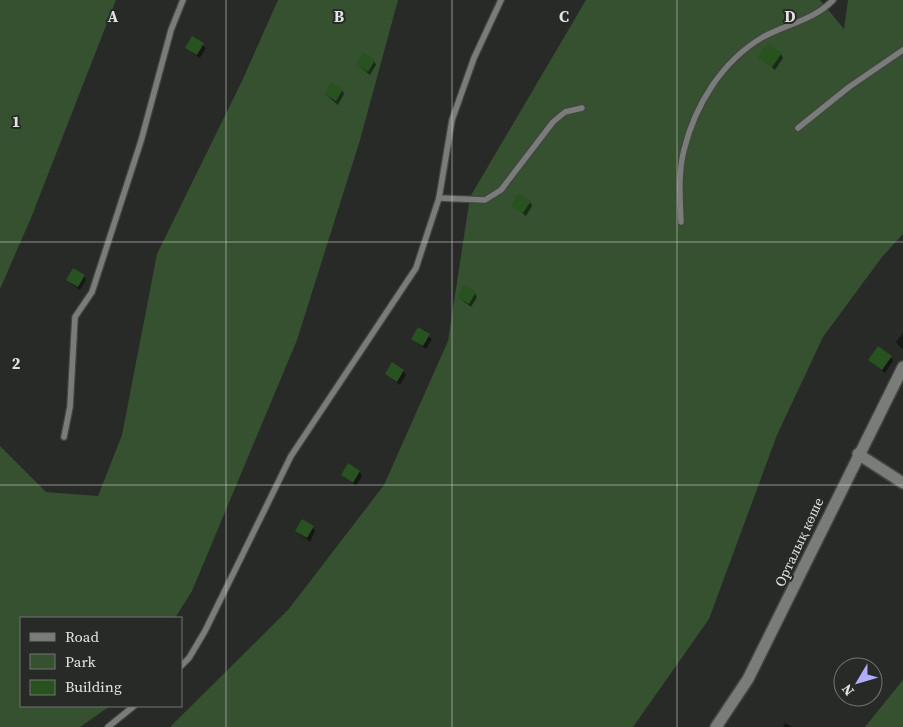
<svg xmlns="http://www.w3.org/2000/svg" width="903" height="727" font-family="'Source Serif 4',serif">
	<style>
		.green { fill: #355130 }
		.shadow { fill: #0007 }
		.building { fill: #28521f }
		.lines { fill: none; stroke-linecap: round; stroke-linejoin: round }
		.lane-casing { stroke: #434542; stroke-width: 8 }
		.street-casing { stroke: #434542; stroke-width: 14 }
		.lane { stroke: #797c78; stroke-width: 5.5 }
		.street { stroke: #797c78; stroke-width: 11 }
		.grid { fill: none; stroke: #e2e4e2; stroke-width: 1; stroke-opacity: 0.55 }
		.labels { text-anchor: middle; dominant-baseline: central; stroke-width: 4; stroke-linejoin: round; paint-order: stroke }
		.street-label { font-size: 14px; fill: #e2e4e2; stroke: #282a28 }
		.grid-label { font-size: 16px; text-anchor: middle; font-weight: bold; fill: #e2e4e2; stroke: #282a28; stroke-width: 4; stroke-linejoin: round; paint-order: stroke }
	</style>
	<rect width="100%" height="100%" fill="#282a28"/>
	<g class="green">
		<path d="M 0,0 L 116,0 L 31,218 L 0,289 Z"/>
		<path d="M 278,0 L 398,0 L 360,140 L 297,340 L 192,591 L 175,618 L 21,618 L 21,706 L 110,706 L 80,727 L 0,727 L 0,446 L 46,492 L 98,496 L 122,435 L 157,254 L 242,81 Z"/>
		<path d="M 586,0 L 820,0 L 844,29 L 848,0 L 903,0 L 903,234 L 882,257 L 823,337 L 777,435 L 709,619 L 633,727 L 170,727 L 288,610 L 384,485 L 448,341 L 470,197 Z"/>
		<path d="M 903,679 L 903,727 L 865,727 L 902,681 Z"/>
	</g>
	<g class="shadow">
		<path d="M 192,38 L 206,48 L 200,58 L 186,48 Z"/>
		<path d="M 781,54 L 783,58 L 775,70 L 760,57 Z"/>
		<path d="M 374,61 L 376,65 L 370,75 L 357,64 Z"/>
		<path d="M 342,90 L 344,94 L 338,105 L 325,94 Z"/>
		<path d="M 530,202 L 532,206 L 526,216 L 513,206 Z"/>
		<path d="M 84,276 L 86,280 L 80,290 L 67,280 Z"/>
		<path d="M 475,293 L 477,297 L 471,307 L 458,297 Z"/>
		<path d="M 419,329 L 432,339 L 426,349 L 413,339 Z"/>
		<path d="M 903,333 L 903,350 L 896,342 Z"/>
		<path d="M 891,357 L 893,361 L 885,373 L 870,360 Z"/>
		<path d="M 403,371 L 406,375 L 400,385 L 386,374 Z"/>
		<path d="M 360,472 L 362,476 L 356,486 L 343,476 Z"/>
		<path d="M 313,527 L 315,531 L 310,542 L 296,531 Z"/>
		<path d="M 785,723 L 792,727 L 783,727 Z"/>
	</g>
	<g class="building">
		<path d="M 192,36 L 204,43 L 197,55 L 185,48 Z"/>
		<path d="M 768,43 L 782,53 L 772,67 L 758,57 Z"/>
		<path d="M 363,52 L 375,60 L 368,72 L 356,64 Z"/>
		<path d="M 331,82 L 343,89 L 336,101 L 324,94 Z"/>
		<path d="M 518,194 L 531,201 L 523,213 L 511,206 Z"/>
		<path d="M 73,268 L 85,275 L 78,287 L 66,280 Z"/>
		<path d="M 464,285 L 476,292 L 469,304 L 457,297 Z"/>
		<path d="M 418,327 L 430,334 L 423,346 L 411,339 Z"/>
		<path d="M 878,346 L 892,356 L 882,370 L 868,360 Z"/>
		<path d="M 392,362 L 404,370 L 397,382 L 385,374 Z"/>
		<path d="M 348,463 L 360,471 L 353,483 L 341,475 Z"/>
		<path d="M 302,519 L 314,526 L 307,538 L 295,531 Z"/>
	</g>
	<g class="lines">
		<g class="lane-casing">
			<g id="lane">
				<path d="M 798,128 L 849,87 L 903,50"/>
				<path d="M 439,198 L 485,200 L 501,190 L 553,122 L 565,112 L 582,108"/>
				<path d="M 681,222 C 680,198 678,173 684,150 C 695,105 722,61 763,37 C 787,24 814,20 833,0"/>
				<path d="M 64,437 L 70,407 L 75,317 L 92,292 L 141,141 L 171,30 L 183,0"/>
				<path d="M 181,666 L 189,658 L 205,631 L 291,456 L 416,268 L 439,198 L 452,120 L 474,58 L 501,0"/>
				<path d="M 108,727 L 134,706"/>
			</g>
		</g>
		<g class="street-casing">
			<g id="street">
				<path d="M 858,454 L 903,483"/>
				<path d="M 716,727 L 748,679 L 903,367"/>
			</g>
		</g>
		<use href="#lane" class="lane"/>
		<use href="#street" class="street"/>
	</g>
	<path class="grid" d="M 226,0 L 226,727M 452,0 L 452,727M 677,0 L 677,727M 0,242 L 903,242M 0,485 L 903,485"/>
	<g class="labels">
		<g class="street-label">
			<text transform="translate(799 542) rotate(-65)">Орталық көше</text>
		</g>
	</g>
	<g class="grid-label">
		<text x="113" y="22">A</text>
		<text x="339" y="22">B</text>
		<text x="564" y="22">C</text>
		<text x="790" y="22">D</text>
		<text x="16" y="127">1</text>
		<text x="16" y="369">2</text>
	</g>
	<rect x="20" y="617" width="162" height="90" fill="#282a28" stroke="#727472"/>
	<rect x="30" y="633" width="25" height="8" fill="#797c78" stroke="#727472"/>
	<text x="65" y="642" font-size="15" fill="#e2e4e2">Road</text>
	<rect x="30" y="654" width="25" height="15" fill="#355130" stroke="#727472"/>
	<text x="65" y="667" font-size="15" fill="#e2e4e2">Park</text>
	<rect x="30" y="680" width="25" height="15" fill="#28521f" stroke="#727472"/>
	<text x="65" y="692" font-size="15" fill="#e2e4e2">Building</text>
	<g transform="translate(858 682) rotate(232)"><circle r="24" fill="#282a28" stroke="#727472"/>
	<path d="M0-4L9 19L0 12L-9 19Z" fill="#b2adf9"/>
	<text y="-8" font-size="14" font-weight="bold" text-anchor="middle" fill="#e2e4e2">N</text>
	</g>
</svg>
